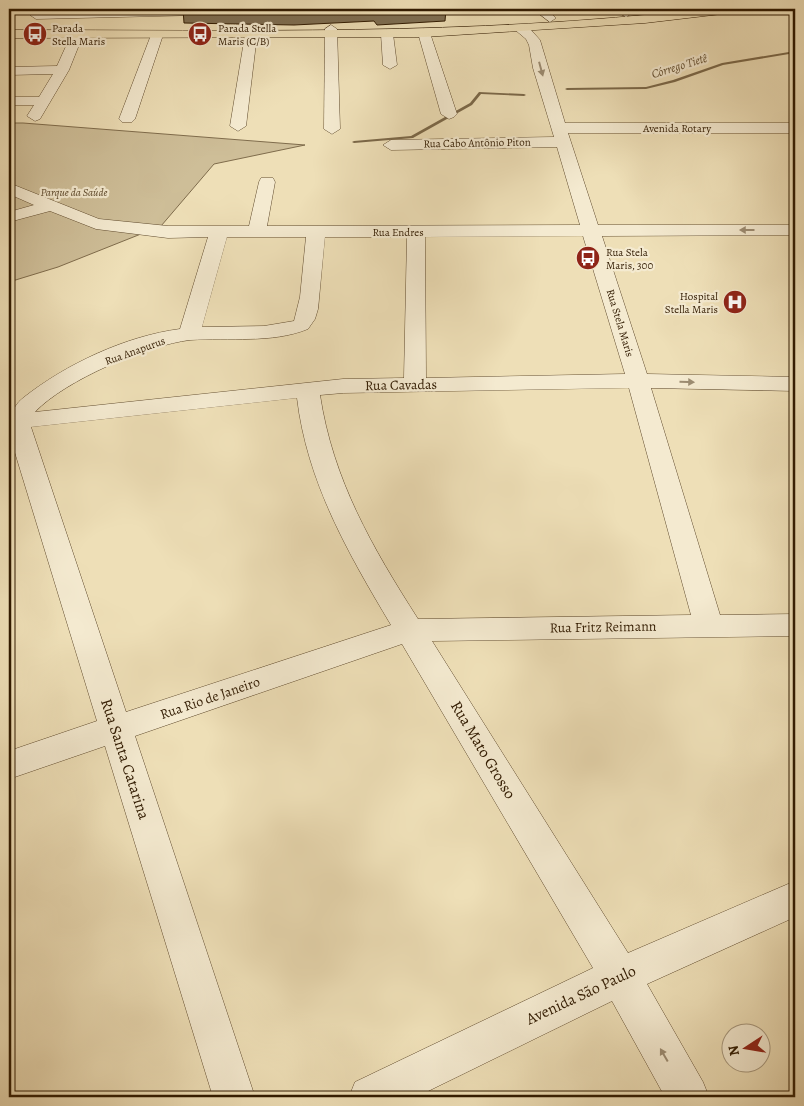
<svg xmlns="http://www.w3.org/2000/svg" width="804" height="1106" font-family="Alegreya,serif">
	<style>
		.green { fill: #cebe98; stroke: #7f6c4c }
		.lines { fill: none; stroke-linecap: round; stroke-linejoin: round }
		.stream { fill: #7b6849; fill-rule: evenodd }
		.minor-casing { stroke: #604b2e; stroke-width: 1 }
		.major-casing { stroke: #301a00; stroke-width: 1 }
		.minor { fill: #f4ead0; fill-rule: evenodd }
		.major { fill: #eedfb7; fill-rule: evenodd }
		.wall { fill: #7e6e52; stroke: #301a00 }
		.building { fill: #93805f; stroke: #301a00 }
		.oneway { fill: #9c8c72 }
		.labels { text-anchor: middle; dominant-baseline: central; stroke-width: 4.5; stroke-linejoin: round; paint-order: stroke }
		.far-poi-label { font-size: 11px; fill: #301a00; stroke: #f4ead0; text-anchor: start }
		.far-street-label { font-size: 11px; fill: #301a00; stroke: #f4ead0 }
		.far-park-label { font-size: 11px; font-style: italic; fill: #5f4b2e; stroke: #f4ead0 }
		.far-water-label { font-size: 12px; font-style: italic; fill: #624e30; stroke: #f4ead0 }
		.street-label { font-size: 14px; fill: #301a00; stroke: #f4ead0 }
		.near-street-label { font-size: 16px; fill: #301a00; stroke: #f4ead0 }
	</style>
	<rect width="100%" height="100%" fill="#eedfb7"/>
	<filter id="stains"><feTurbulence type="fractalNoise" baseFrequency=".004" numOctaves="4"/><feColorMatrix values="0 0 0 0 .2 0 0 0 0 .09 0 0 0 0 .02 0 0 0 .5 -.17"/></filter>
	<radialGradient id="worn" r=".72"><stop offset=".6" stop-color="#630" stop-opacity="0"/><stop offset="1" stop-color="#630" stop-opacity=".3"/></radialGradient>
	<path class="green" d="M 9,123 L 23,123 L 305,145 L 214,164 L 161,226 L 58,267 L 9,282 Z"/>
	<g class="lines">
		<g class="stream">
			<path d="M 795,51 L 795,53 L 723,65 L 675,82 L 646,89 L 567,90 L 565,89 L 567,88 L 646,87 L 673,80 L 722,63 Z"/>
			<path d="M 479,92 L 524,94 L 526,95 L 524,96 L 481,94 L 472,105 L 413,138 L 354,143 L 352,142 L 354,141 L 411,136 L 470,103 Z"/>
		</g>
		<g class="minor-casing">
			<g id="minor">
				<path d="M 144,9 L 205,9 L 207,11 L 201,15 L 36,19 L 30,15 L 36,11 Z"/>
				<path d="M 533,9 L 546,9 L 556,18 L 550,22 Z"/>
				<path d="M 614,9 L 628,9 L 632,13 L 626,17 Z"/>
				<path d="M 331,25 L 337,29 L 340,129 L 332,134 L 324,129 L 325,29 Z"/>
				<path d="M 520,25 L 531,30 L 540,40 L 565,123 L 795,123 L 795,133 L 568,133 L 598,225 L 795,225 L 795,235 L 602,236 L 647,374 L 795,377 L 795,391 L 651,388 L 720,615 L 795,614 L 795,636 L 432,641 L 628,953 L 795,881 L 795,917 L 647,984 L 703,1082 L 709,1097 L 665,1097 L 612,1001 L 416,1097 L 349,1097 L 355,1082 L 593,968 L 402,644 L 135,736 L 255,1097 L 213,1097 L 105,746 L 9,779 L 9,751 L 97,721 L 9,433 L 9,415 C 14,410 17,402 23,398 C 66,364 126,336 180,329 L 208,237 L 168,238 L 96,229 L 50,211 L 9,222 L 9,212 L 34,205 L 9,194 L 9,183 L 99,219 L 168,226 L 249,226 L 259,182 L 261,178 L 273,178 L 275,182 L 267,226 L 580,225 L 557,147 L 391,150 L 383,145 L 391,140 L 554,137 L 533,68 L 529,45 L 526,39 L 514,29 ZM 583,236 L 625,374 L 426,378 L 425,237 ZM 227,237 L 306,237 L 300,297 L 294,321 L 264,326 L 202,327 ZM 325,237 L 407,237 L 404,378 L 343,379 L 35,412 C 65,380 148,345 190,340 C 230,337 271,344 308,329 L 315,319 L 318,309 ZM 629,388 L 691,615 L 418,619 C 372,547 333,480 320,395 L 343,393 ZM 297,398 C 307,482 348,553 391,625 L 126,712 L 31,427 Z"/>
				<path d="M 424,29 L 430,33 L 457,114 L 454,117 L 449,119 L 441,114 L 418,33 Z"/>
				<path d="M 387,30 L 393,34 L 397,65 L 390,69 L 383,65 L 381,34 Z"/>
				<path d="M 77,31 L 83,35 L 69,70 L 40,119 L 35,121 L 27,116 L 34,105 L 9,105 L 9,97 L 39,97 L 53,74 L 9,75 L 9,67 L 57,66 L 71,35 Z"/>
				<path d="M 157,31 L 163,35 L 135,119 L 132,122 L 122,122 L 119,119 L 151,35 Z"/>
				<path d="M 251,31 L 257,35 L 246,126 L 238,131 L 230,126 L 245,35 Z"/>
			</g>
		</g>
		<g class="major-casing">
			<path id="major" d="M 701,9 L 736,9 L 730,13 L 645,23 L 424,37 L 9,38 L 9,30 C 240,30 472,36 701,9 Z"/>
		</g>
		<use href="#minor" class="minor"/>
		<use href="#major" class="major"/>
	</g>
	<path class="wall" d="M 183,9 L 446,9 L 445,21 L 377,25 L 374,21 L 294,25 L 184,23 Z"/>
	<g class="building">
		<path d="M 183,9 L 373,9 L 293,12 L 183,11 Z"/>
		<path d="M 374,9 L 435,9 L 377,12 Z"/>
	</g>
	<defs><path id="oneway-solid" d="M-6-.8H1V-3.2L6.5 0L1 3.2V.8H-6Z" transform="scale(1.25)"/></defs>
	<g class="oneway">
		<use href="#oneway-solid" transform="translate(541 69) rotate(75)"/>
		<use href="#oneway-solid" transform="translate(747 230) rotate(-180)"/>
		<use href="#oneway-solid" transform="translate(687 382) rotate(1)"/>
		<use href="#oneway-solid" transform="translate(664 1055) rotate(-120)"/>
	</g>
	<defs>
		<g id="bus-disc" transform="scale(1.25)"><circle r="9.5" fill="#8f2418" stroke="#f4ead0"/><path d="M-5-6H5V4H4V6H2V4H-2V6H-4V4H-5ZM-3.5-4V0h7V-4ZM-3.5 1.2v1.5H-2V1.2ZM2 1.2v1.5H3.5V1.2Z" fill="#fff"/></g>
		<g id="hospital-disc" transform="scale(1.25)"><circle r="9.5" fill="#8f2418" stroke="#f4ead0"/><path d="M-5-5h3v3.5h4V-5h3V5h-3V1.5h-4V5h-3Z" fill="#fff"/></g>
	</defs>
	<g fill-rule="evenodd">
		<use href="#bus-disc" x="35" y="34"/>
		<use href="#bus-disc" x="200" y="34"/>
		<use href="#bus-disc" x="588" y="258"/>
		<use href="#hospital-disc" x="735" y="302"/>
	</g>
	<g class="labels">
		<g class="far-poi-label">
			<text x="52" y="28">Parada<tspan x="52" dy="13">Stella Maris</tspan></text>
			<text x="218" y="28">Parada Stella<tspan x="218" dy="13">Maris (C/B)</tspan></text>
			<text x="606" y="252">Rua Stela<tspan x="606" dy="13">Maris, 300</tspan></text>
			<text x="718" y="296" text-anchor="end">Hospital<tspan x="718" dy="13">Stella Maris</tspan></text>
		</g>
		<g class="far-street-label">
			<text x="677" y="128">Avenida Rotary</text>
			<text transform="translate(477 143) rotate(-1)">Rua Cabo Antônio Piton</text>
			<text x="398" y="232">Rua Endres</text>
			<text transform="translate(620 323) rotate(73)">Rua Stela Maris</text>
			<text transform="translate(135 351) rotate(-20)">Rua Anapurus</text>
		</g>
		<g class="far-park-label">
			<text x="74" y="192">Parque da Saúde</text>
		</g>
		<g class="far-water-label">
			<text transform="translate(679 66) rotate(-17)">Córrego Tietê</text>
		</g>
		<g class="street-label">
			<text transform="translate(401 385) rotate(-1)">Rua Cavadas</text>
			<text transform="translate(603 627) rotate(-1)">Rua Fritz Reimann</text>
			<text transform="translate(210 698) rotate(-19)">Rua Rio de Janeiro</text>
		</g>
		<g class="near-street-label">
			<text transform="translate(483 750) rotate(59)">Rua Mato Grosso</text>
			<text transform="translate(125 759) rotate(72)">Rua Santa Catarina</text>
			<text transform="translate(581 995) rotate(-25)">Avenida São Paulo</text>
		</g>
	</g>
	<rect width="804" height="1106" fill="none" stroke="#eedfb7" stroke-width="30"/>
	<rect x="10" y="10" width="784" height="1086" fill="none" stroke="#301a00" stroke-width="2.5"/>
	<rect x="15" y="15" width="774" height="1076" fill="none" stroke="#301a00"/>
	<g transform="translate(746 1048) rotate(258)"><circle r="24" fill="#f4ead0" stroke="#a6977d"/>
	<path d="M0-4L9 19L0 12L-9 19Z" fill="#8f2418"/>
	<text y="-8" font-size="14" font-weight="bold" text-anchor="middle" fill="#301a00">N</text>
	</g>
	<rect width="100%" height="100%" filter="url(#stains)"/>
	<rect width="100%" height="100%" fill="url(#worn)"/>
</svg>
